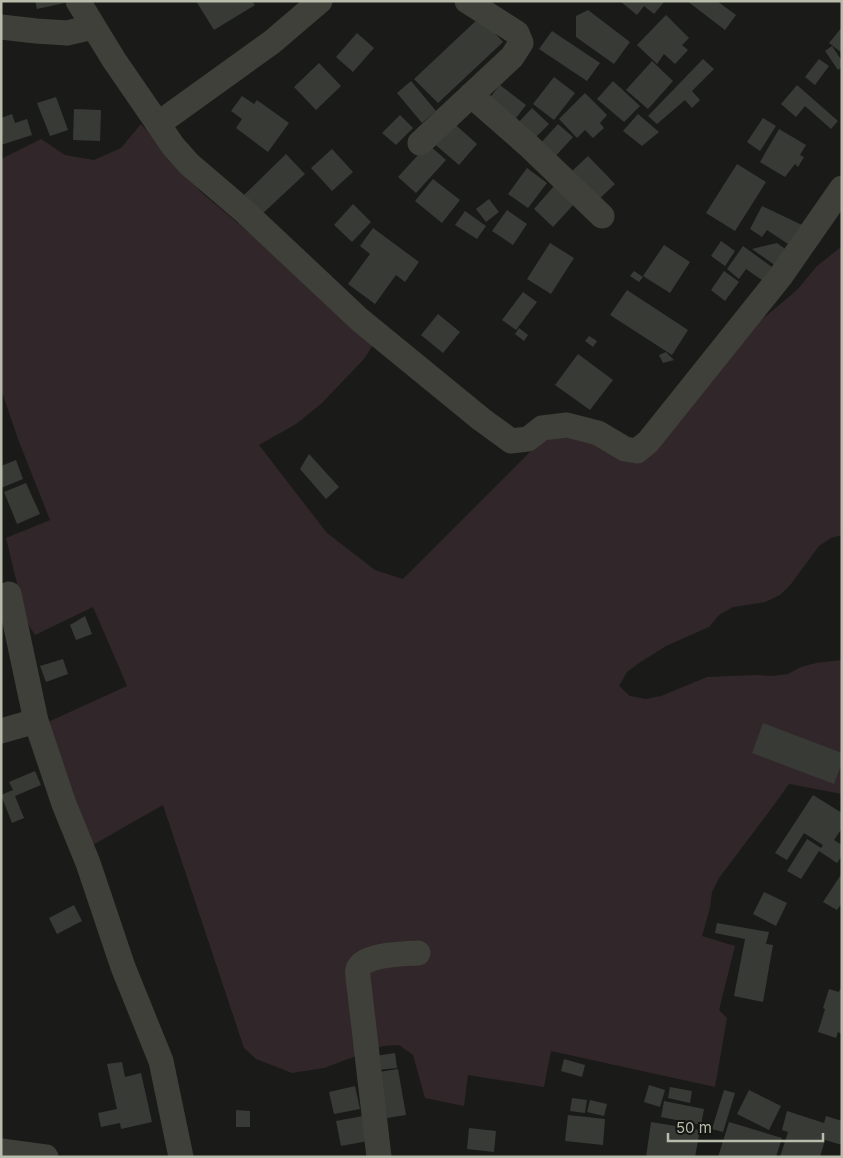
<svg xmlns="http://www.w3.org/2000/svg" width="843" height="1158" font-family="Inter,sans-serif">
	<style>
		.green { fill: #31262a }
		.building { fill: #383a35 }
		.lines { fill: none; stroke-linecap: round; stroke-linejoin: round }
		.minor { stroke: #3e4039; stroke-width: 25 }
	</style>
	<rect width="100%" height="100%" fill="#1a1b18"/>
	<path class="green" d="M 141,124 L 201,192 L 376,340 L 364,359 L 321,404 L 296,424 L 259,445 L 327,533 L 375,570 L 403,579 L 568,414 L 629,449 L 716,358 L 797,290 L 817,266 L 842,246 L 842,535 L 831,538 L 819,546 L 791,584 L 780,595 L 765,602 L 733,607 L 719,615 L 709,627 L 666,646 L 639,663 L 627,672 L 619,686 L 630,696 L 646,699 L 661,696 L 707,677 L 756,675 L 772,676 L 788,674 L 801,667 L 816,663 L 842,660 L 842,794 L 789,784 L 771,809 L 719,878 L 712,892 L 710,908 L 702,936 L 735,946 L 719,1010 L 727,1018 L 715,1087 L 551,1051 L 544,1087 L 468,1075 L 464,1106 L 425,1098 L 413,1055 L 399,1045 L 383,1046 L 324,1068 L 292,1073 L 256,1059 L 244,1048 L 163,805 L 91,846 L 48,722 L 127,686 L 93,607 L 35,635 L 26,621 L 6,538 L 50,520 L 18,439 L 1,389 L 1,159 L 41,139 L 65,155 L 94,160 L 121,148 Z"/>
	<g class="building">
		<path d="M 35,1 L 69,1 L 69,2 L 37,9 Z"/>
		<path d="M 196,1 L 252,1 L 255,5 L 214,30 Z"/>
		<path d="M 620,1 L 665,1 L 654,14 L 644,6 L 637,15 Z"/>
		<path d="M 687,1 L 717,1 L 736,15 L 725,30 Z"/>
		<path d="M 588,10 L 630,42 L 614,64 L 576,37 L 576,16 Z"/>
		<path d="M 666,15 L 689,38 L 682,45 L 688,50 L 675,64 L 664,54 L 657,64 L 637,45 Z"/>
		<path d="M 480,17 L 503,42 L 438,103 L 414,79 Z"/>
		<path d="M 842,27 L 842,53 L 829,43 Z"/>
		<path d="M 552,31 L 600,63 L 587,81 L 539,49 Z"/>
		<path d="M 357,33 L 374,48 L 353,72 L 336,57 Z"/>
		<path d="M 832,46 L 842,61 L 842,67 L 838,70 L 825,51 Z"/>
		<path d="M 703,59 L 714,69 L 692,91 L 700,100 L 692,108 L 685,100 L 657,124 L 648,116 Z"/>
		<path d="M 819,59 L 829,66 L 815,85 L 805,77 Z"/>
		<path d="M 652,61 L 673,81 L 648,109 L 626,90 Z"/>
		<path d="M 319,63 L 341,86 L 316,110 L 294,87 Z"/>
		<path d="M 554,77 L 575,93 L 554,120 L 533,104 Z"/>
		<path d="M 411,81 L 436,111 L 422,123 L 397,93 Z"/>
		<path d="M 613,81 L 640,106 L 624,122 L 597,99 Z"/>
		<path d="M 500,85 L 526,105 L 513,122 L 487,101 Z"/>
		<path d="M 797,85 L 838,121 L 831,129 L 805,106 L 796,117 L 781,104 Z"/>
		<path d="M 585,93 L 607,115 L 600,123 L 604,128 L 593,138 L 585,130 L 577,138 L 559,119 Z"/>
		<path d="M 242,96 L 254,104 L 257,100 L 289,123 L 268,152 L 236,128 L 242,119 L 231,111 Z"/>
		<path d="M 56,97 L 68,130 L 50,136 L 37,103 Z"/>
		<path d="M 532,108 L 549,124 L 533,140 L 517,124 Z"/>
		<path d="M 74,109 L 101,110 L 100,141 L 73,140 Z"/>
		<path d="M 12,114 L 15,123 L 27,119 L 32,135 L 1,145 L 1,118 Z"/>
		<path d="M 638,114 L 659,132 L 642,146 L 623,131 Z"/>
		<path d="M 400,115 L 413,128 L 396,145 L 382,133 Z"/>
		<path d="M 763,118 L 776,126 L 760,151 L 747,142 Z"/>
		<path d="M 449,119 L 477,144 L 459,165 L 431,141 Z"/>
		<path d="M 558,124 L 573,137 L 553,159 L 539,145 Z"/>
		<path d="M 779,129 L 806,145 L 800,155 L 804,157 L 798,167 L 795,164 L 785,177 L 760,162 Z"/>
		<path d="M 428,144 L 446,160 L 416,193 L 398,177 Z"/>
		<path d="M 332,149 L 353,172 L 332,191 L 311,168 Z"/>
		<path d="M 286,154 L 305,174 L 261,215 L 243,196 Z"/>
		<path d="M 588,156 L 615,184 L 597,201 L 570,173 Z"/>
		<path d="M 737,164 L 766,182 L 735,231 L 706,213 Z"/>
		<path d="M 527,168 L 547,183 L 528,208 L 508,194 Z"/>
		<path d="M 433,179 L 460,200 L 442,223 L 415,201 Z"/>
		<path d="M 554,186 L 574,204 L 553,227 L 534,209 Z"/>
		<path d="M 489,199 L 499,212 L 486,222 L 476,209 Z"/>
		<path d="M 353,204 L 371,222 L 352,242 L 334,225 Z"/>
		<path d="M 762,206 L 802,225 L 788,244 L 767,230 L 762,237 L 750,229 Z"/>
		<path d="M 507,210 L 527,224 L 513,245 L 492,231 Z"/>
		<path d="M 465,211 L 486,226 L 477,239 L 455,225 Z"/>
		<path d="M 373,228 L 419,262 L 405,282 L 396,275 L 375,304 L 348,284 L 370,254 L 360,246 Z"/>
		<path d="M 721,241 L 735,251 L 725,266 L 711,256 Z"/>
		<path d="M 550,243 L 574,258 L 551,294 L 527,279 Z"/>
		<path d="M 777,243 L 788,251 L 776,266 L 752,249 Z"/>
		<path d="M 664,245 L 690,262 L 670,293 L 643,276 Z"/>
		<path d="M 743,246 L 776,270 L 766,283 L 746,269 L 739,279 L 727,269 Z"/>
		<path d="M 634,271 L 643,277 L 639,282 L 630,276 Z"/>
		<path d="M 724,271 L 739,282 L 725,301 L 711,290 Z"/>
		<path d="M 627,290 L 688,330 L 672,355 L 610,315 Z"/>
		<path d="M 523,292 L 537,302 L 516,330 L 502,320 Z"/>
		<path d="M 438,314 L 460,332 L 443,353 L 421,335 Z"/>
		<path d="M 519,328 L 528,335 L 524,341 L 515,334 Z"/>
		<path d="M 589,336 L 597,341 L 593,347 L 585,341 Z"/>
		<path d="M 666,352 L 674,360 L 663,363 L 659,355 Z"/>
		<path d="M 578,354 L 613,380 L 590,410 L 555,385 Z"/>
		<path d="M 309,454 L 339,487 L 326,499 L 300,469 Z"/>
		<path d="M 16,460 L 23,479 L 1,488 L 1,466 Z"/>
		<path d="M 26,483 L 40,514 L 17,524 L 4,492 Z"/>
		<path d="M 85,616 L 92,634 L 76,640 L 70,625 Z"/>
		<path d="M 63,659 L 68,674 L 46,682 L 40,666 Z"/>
		<path d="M 763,723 L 842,753 L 842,763 L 834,784 L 752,753 Z"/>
		<path d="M 35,771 L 41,785 L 15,796 L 24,818 L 12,823 L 1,795 L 13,790 L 9,782 Z"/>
		<path d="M 813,795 L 842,813 L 842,828 L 834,840 L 842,845 L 842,856 L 837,863 L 819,851 L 801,879 L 787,871 L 807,839 L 821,848 L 823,845 L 804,833 L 787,860 L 775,853 Z"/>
		<path d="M 842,873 L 842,903 L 837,910 L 823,902 Z"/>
		<path d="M 764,892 L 787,903 L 776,926 L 753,914 Z"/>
		<path d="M 74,905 L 82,921 L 57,934 L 49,918 Z"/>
		<path d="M 717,923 L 769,932 L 766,944 L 773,945 L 763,1002 L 734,996 L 745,939 L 715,933 Z"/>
		<path d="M 829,989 L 839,992 L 840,989 L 842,989 L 842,1034 L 838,1032 L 836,1038 L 818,1032 L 825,1009 L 823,1008 Z"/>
		<path d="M 395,1053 L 397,1068 L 377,1070 L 375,1056 Z"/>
		<path d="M 564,1059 L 585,1065 L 582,1077 L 561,1071 Z"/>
		<path d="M 122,1062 L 125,1077 L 141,1073 L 152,1122 L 121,1129 L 120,1123 L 101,1127 L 98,1113 L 117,1109 L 107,1064 Z"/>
		<path d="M 398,1069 L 406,1115 L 387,1118 L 379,1072 Z"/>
		<path d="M 649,1085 L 665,1090 L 660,1107 L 644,1102 Z"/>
		<path d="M 355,1086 L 360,1109 L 334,1114 L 329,1092 Z"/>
		<path d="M 670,1087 L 692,1091 L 690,1103 L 668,1098 Z"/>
		<path d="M 724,1090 L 735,1093 L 723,1132 L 712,1129 Z"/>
		<path d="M 749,1090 L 781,1106 L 769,1130 L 737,1114 Z"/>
		<path d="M 572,1098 L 587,1100 L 585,1113 L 570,1111 Z"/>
		<path d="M 590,1100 L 607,1104 L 604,1116 L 587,1112 Z"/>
		<path d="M 664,1101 L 704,1109 L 701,1125 L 661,1117 Z"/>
		<path d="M 236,1110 L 250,1111 L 250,1127 L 236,1127 Z"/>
		<path d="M 787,1111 L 824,1123 L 826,1116 L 842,1121 L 842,1145 L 825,1140 L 820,1157 L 780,1157 L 788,1132 L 782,1130 Z"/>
		<path d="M 568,1115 L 605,1119 L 603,1145 L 565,1141 Z"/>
		<path d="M 363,1116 L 368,1141 L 341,1146 L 336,1121 Z"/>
		<path d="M 651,1122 L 700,1130 L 695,1157 L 646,1157 Z"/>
		<path d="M 729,1122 L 782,1138 L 776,1157 L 718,1157 Z"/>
		<path d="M 469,1128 L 496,1131 L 494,1152 L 467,1149 Z"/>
	</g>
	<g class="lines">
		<g class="minor">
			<path d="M 78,1 L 114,60 L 158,124 L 272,42 L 320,1"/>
			<path d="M 1,27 L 36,31 L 67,33 L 93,27"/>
			<path d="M 471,95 L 528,145 L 602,216"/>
			<path d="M 158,124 L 173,146 L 189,164 L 244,211 L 360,320 L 481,419 L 511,441 L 528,439 L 542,428 L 567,425 L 598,433 L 625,449 L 637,451 L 648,442 L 780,277 L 842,188"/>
			<path d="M 420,143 L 512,57 L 521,43 L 517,33 L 467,1"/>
			<path d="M 9,594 L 36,721 L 64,804 L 88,863 L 123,967 L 161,1061 L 181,1157"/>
			<path d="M 1,731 L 36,721"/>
			<path d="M 1,1151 L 46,1157"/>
			<path d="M 379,1157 L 358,977 C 358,974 357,971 358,969 C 364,954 404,954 418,953"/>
		</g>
	</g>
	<rect width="843" height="1158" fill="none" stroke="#b8bcaa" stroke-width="5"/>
	<path d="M668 1133v8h155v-8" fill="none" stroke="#b8bcaa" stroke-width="2.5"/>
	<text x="676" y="1133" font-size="15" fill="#b8bcaa" stroke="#151613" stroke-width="4" paint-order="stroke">50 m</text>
</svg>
